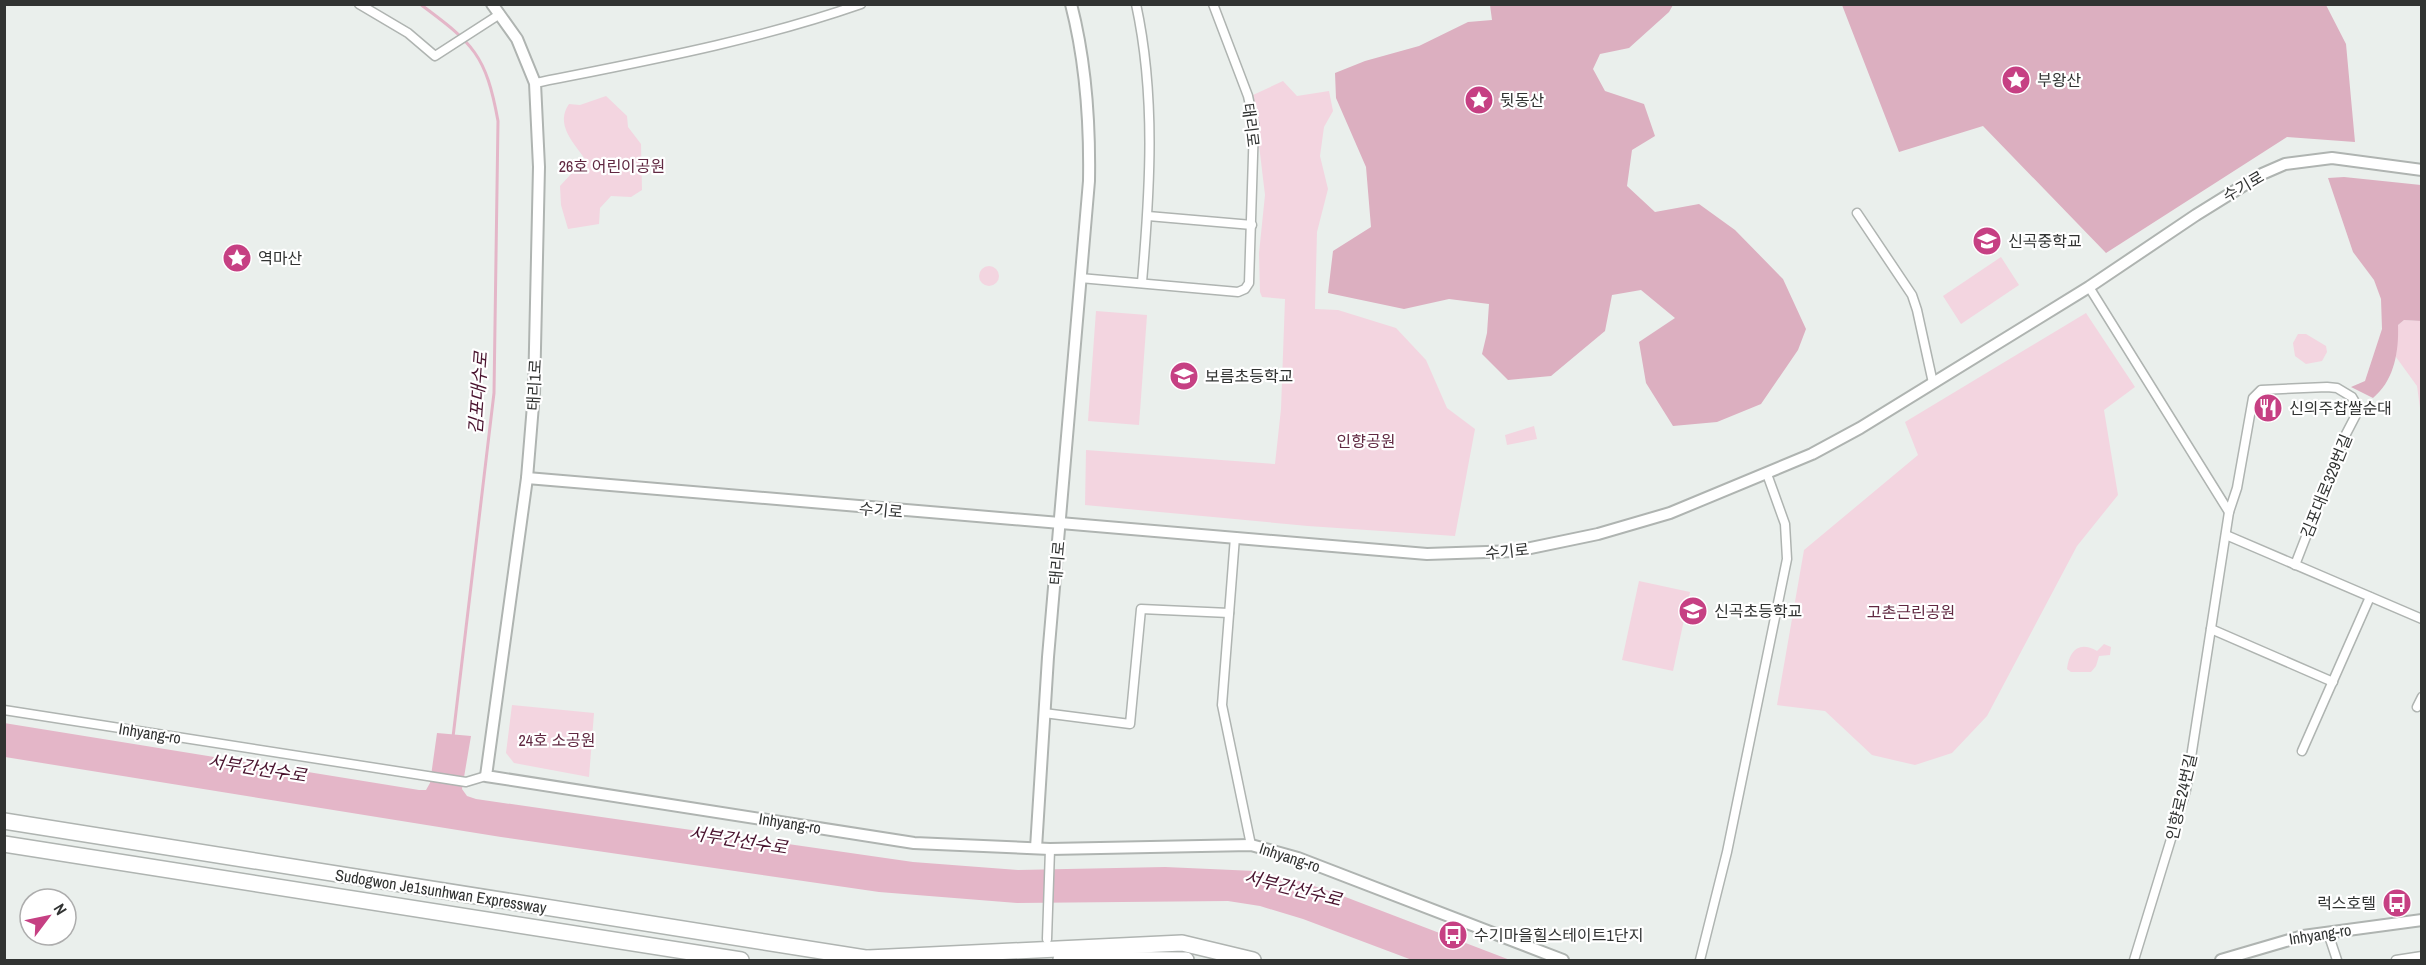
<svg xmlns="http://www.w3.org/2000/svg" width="2426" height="965" font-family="'Archivo Narrow','Noto Sans KR',sans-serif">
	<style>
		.green { fill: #f3d5e0 }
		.forest { fill: #dcafc0 }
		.water { fill: #e4b6c8 }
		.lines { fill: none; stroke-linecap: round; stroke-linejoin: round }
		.stream { stroke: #e4b6c8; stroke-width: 3 }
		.minor-casing { stroke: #afb4b1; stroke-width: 11 }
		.tertiary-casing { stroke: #afb4b1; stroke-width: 14 }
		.motorway-casing { stroke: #afb4b1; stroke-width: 18 }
		.minor { stroke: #fff; stroke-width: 8 }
		.tertiary { stroke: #fff; stroke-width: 10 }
		.motorway { stroke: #fff; stroke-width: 15 }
		.labels { text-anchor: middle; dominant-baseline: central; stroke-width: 4.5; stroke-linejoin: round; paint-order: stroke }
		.poi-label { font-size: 16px; fill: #313332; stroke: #fff; text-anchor: start }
		.street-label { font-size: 16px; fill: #313332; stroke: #fff }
		.park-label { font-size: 16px; fill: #612942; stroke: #fff }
		.water-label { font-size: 18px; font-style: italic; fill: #49132e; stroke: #fff }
	</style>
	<rect width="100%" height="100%" fill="#eaefec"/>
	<g class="green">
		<path d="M 1283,81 L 1297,96 L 1329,91 L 1333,111 L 1324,127 L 1320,156 L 1328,189 L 1317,232 L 1315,309 L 1338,310 L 1396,328 L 1426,360 L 1447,408 L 1475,429 L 1455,536 L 1308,526 L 1085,505 L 1086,450 L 1275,464 L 1281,409 L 1285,299 L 1262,297 L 1260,292 L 1259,253 L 1265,195 L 1253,95 Z"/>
		<path d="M 606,96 L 627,116 L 628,127 L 641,144 L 642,190 L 631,197 L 611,196 L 600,208 L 599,224 L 568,229 L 561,205 L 560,186 L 585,159 C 573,142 555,124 569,104 L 580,105 Z"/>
		<path d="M 2001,257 L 2019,285 L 1961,324 L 1943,296 Z"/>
		<circle cx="989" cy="276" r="10"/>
		<path d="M 1096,311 L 1147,315 L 1139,425 L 1088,421 Z"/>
		<path d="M 2086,313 L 2135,387 L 2104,410 L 2118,495 L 2077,546 L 1987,716 L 1952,753 L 1915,765 L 1872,755 L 1825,711 L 1777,705 L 1804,550 L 1918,455 L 1905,422 Z"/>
		<path d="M 2404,320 L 2421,321 L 2421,415 L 2417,386 L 2396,357 L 2398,325 Z"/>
		<path d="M 2298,334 L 2306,334 L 2326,346 L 2327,352 L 2322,361 L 2306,364 L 2295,356 L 2293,343 Z"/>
		<path d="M 1534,426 L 1537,439 L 1507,445 L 1505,435 Z"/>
		<path d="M 1639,581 L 1690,592 L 1673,671 L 1622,660 Z"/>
		<path d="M 2104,644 L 2111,647 L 2110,655 L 2099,656 L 2096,666 L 2091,672 L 2071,672 L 2067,669 C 2069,652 2078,640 2097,651 Z"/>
		<path d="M 512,705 L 594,713 L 589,777 L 514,763 L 506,753 Z"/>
	</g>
	<g class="forest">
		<path d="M 1490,5 L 1673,5 L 1669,12 L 1629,48 L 1600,54 L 1593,69 L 1605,91 L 1644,104 L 1655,136 L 1632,150 L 1627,186 L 1655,212 L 1699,204 L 1735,230 L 1783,279 L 1806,329 L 1798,350 L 1761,404 L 1717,422 L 1673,426 L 1646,383 L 1639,342 L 1675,318 L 1641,290 L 1612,295 L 1605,331 L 1551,376 L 1508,380 L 1482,354 L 1487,333 L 1489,304 L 1449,299 L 1404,309 L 1328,293 L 1333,251 L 1371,227 L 1366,167 L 1336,98 L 1335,73 L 1365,61 L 1419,46 L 1468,22 L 1492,20 Z"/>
		<path d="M 1842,5 L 2326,5 L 2346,44 L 2355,142 L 2287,137 L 2106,253 L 1983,126 L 1899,152 Z"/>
		<path d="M 2344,177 L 2421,185 L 2421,321 L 2404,320 L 2398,325 C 2399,352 2394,381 2373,398 L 2351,387 L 2365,381 L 2382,329 L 2381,299 L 2374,280 L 2353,252 L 2328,178 Z"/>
	</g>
	<path class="water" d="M 4,723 L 419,790 L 426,790 L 430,783 L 437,733 L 471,736 L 462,789 L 467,796 L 476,799 L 913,862 L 1018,870 L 1165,867 L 1255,871 L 1299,881 L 1335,893 L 1510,960 L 1412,960 L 1303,919 L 1260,906 L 1228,901 L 1017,903 L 879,892 L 501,837 L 5,757 Z"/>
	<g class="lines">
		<path class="stream" d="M 420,4 C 474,44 486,55 498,121 L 494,393 L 453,737"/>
		<g class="minor-casing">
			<g id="minor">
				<path d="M 359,4 L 408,33 L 435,56 L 500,14"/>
				<path d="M 1136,4 C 1156,96 1150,190 1142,282"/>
				<path d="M 535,83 C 645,61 755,41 861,4"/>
				<path d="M 1857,213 L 1912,295 L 1917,310 L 1933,383"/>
				<path d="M 1148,216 L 1252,225"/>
				<path d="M 1080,278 L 1238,292 L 1245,289 L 1249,283 L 1254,124 L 1248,96 L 1213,4"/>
				<path d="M 2089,287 L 2229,512"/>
				<path d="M 2226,535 L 2422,619"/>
				<path d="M 1235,537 L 1222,705 L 1251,845"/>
				<path d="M 2211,629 L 2333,682"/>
				<path d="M 2417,707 L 2422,697"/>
				<path d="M 4,710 L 466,782 L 486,776"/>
				<path d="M 1044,713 L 1130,724 L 1141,609 L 1229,613"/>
				<path d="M 2302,751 L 2370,597"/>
				<path d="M 2328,933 L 2337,960"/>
				<path d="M 1047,939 L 1050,849"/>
				<path d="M 1700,960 L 1727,852 L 1787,559 L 1785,524 L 1767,474"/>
				<path d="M 2134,960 L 2186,790 L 2229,512 L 2237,488 L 2253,398 L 2261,390 L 2327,387 L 2337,388 L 2352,397 L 2359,409 L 2346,434 L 2295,565"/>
				<path d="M 2396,960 L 2422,956"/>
			</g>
		</g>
		<g class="tertiary-casing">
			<g id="tertiary">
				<path d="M 492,4 L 517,39 L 535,83 L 539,167 L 534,393 L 527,478 L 486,776 L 914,843 L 1050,849 L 1251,845 L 1298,858 L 1563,960"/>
				<path d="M 527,478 L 1427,554 L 1516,551 L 1598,534 L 1670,513 L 1812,454 L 1860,428 L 2089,287 L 2196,215 L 2262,174 L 2285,164 L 2332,158 L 2422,170"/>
				<path d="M 1036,848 L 1048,657 L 1089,181 C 1090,122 1086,62 1071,4"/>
				<path d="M 2221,960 L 2303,936 L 2422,920"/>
			</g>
		</g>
		<g class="motorway-casing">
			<g id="motorway">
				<path d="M 4,821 L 878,960"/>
				<path d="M 4,844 L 741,960"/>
				<path d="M 868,958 L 1182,943 L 1253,960"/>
				<path d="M 1061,959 L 1186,960"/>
			</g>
		</g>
		<use href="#minor" class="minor"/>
		<use href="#tertiary" class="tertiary"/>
		<use href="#motorway" class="motorway"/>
	</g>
	<defs>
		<g id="sight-disc" transform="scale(1.5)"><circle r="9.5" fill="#c64083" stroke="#fff"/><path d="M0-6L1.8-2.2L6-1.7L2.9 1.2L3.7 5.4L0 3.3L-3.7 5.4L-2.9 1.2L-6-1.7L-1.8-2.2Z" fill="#fff"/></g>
		<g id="school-disc" transform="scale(1.5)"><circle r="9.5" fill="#c64083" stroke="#fff"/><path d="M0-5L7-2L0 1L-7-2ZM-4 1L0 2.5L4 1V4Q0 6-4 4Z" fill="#fff"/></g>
		<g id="restaurant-disc" transform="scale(1.5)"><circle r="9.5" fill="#c64083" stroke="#fff"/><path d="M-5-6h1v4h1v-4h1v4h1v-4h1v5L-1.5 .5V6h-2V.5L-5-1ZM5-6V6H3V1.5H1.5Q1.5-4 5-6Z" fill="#fff"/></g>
		<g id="bus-disc" transform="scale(1.5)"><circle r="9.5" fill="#c64083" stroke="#fff"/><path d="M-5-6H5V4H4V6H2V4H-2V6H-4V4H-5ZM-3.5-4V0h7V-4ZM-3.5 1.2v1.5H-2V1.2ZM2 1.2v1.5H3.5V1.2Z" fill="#fff"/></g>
	</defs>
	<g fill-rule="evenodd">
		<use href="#sight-disc" x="2016" y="80"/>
		<use href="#sight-disc" x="1479" y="100"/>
		<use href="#school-disc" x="1987" y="241"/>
		<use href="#sight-disc" x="237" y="258"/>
		<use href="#school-disc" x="1184" y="376"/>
		<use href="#restaurant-disc" x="2268" y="408"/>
		<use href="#school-disc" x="1693" y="611"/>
		<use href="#bus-disc" x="2397" y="903"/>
		<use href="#bus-disc" x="1453" y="935"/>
	</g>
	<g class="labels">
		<g class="poi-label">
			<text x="2037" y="80">부왕산</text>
			<text x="1500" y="100">뒷동산</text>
			<text x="2008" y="241">신곡중학교</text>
			<text x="258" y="258">역마산</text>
			<text x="1205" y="376">보름초등학교</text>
			<text x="2289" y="408">신의주찹쌀순대</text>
			<text x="1714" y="611">신곡초등학교</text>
			<text x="2376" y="903" text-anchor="end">럭스호텔</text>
			<text x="1474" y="935">수기마을힐스테이트1단지</text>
		</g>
		<g class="street-label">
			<text transform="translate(1251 125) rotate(83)">태리로</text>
			<text transform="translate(2243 186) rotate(-30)">수기로</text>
			<text transform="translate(534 385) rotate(-87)">태리1로</text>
			<text transform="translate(2326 486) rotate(-68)">김포대로329번길</text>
			<text transform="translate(881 510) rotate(5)">수기로</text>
			<text transform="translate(1507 551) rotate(-6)">수기로</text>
			<text transform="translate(1057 563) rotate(-85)">태리로</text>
			<text transform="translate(150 733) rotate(9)">Inhyang-ro</text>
			<text transform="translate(2181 797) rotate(-77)">인향로24번길</text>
			<text transform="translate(790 823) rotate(9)">Inhyang-ro</text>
			<text transform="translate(1290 857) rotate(18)">Inhyang-ro</text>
			<text transform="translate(441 891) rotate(9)">Sudogwon Je1sunhwan Expressway</text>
			<text transform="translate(2320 934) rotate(-9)">Inhyang-ro</text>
		</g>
		<g class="park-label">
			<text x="612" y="166">26호 어린이공원</text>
			<text x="1366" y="441">인향공원</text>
			<text x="1911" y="612">고촌근린공원</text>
			<text x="557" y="740">24호 소공원</text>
		</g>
		<g class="water-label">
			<text transform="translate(478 393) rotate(-86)">김포대수로</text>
			<text transform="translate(257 768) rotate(9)">서부간선수로</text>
			<text transform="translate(738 840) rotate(9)">서부간선수로</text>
			<text transform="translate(1293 888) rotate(14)">서부간선수로</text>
		</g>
	</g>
	<rect width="2426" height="965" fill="none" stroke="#313332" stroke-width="12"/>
	<g transform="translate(48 917) rotate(58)"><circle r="28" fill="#ffffff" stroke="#adadad" stroke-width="1.5"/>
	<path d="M0-4.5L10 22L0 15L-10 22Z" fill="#c64083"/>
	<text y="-9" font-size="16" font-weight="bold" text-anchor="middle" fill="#313332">N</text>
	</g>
</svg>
